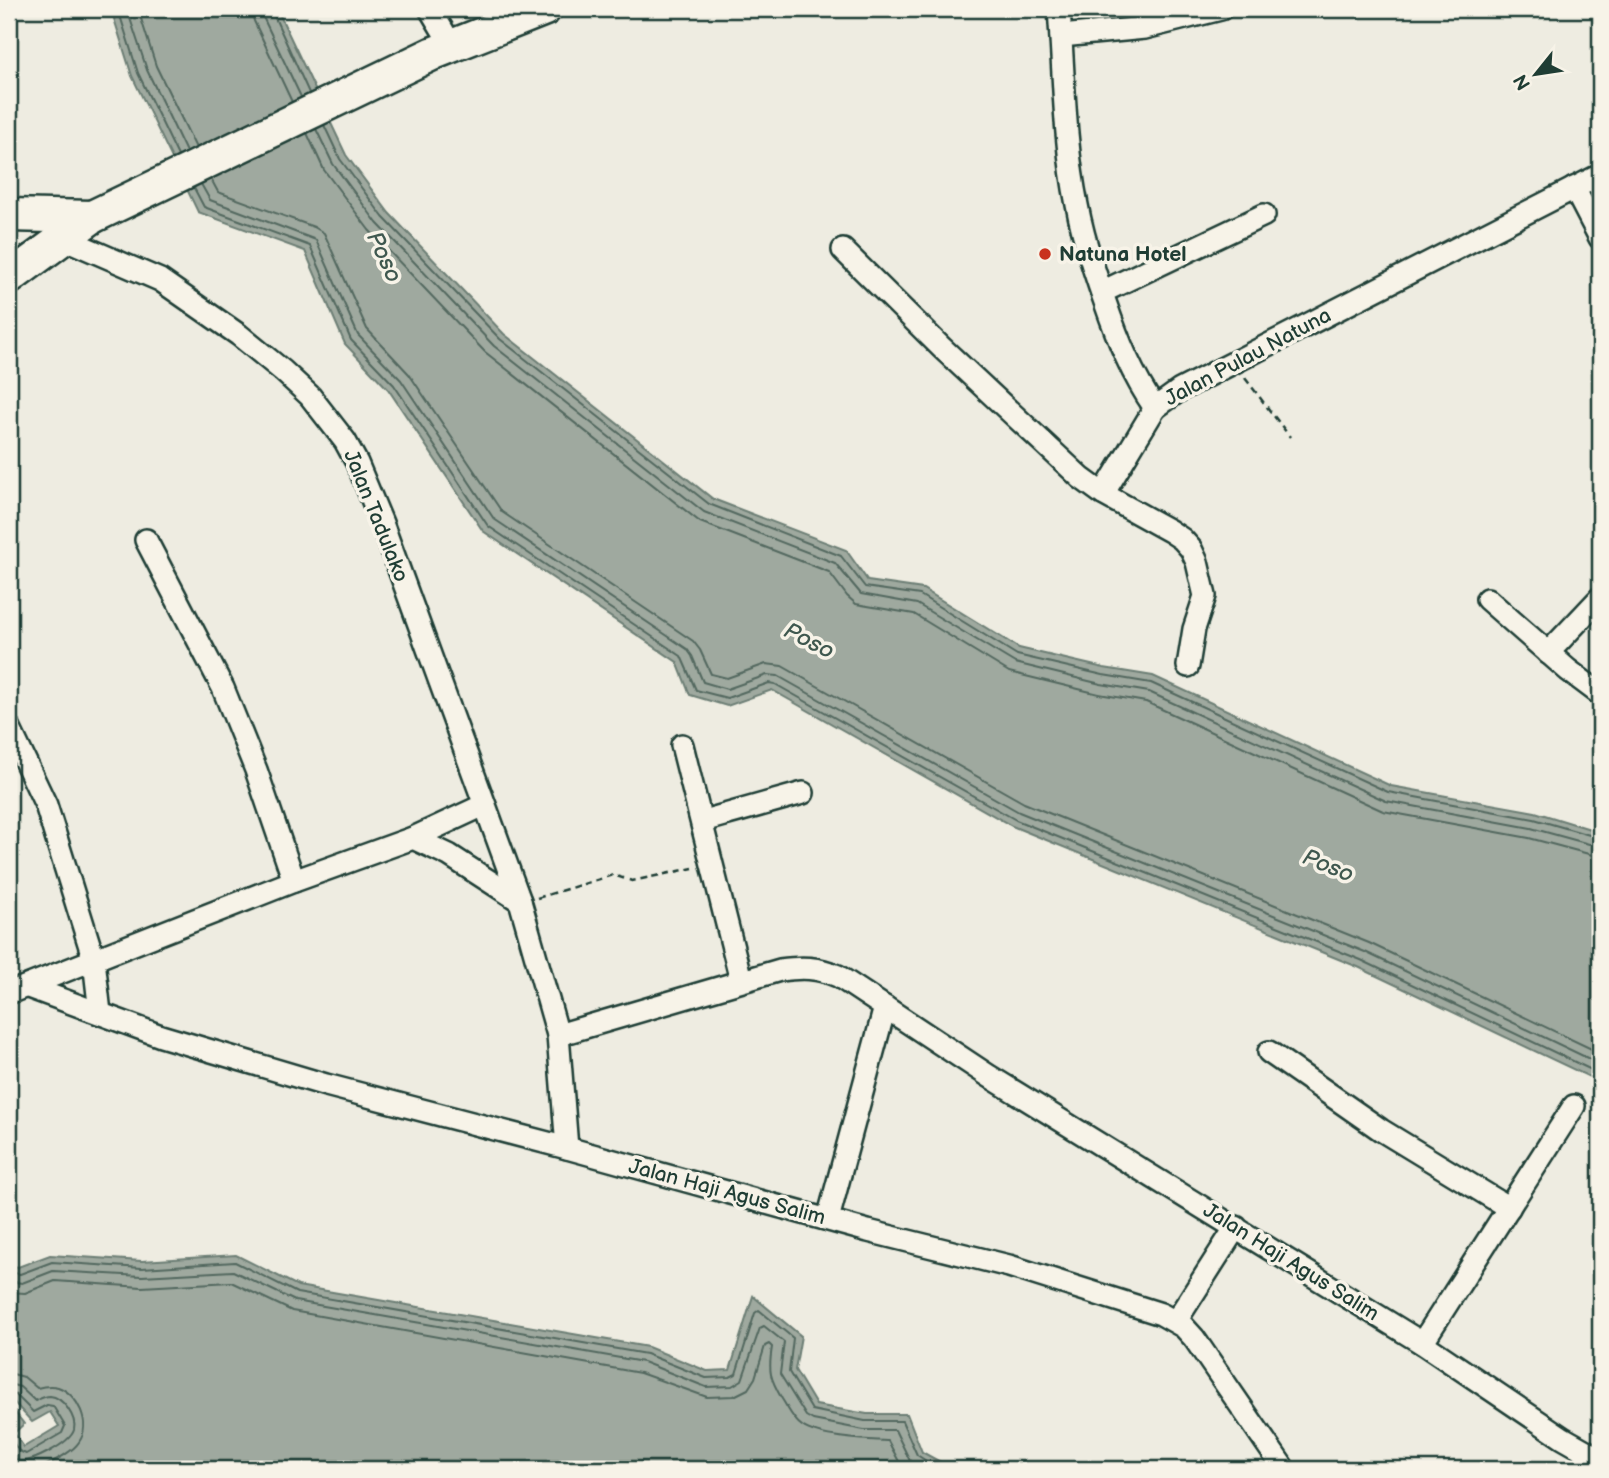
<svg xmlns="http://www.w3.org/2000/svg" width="1609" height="1478" font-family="'Balsamiq Sans',sans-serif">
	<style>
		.water { fill: #9fa99f; stroke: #6c7e74; stroke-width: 2 }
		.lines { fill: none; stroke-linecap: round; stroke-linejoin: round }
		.shore { stroke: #52685f; stroke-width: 2 }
		.minor-casing { stroke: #1f3d34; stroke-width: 26 }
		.highway-casing { stroke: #1f3d34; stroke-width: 37 }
		.path { stroke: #1f3d34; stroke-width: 2.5; stroke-dasharray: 7 5; stroke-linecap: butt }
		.minor { stroke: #f7f3e8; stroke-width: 21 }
		.highway { stroke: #f7f3e8; stroke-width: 32 }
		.poi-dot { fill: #c8321e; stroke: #f7f3e8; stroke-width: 2.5 }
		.labels { text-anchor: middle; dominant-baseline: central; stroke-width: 7; stroke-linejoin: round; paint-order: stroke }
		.poi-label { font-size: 21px; font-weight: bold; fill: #1f3d34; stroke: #f7f3e8; text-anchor: start }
		.street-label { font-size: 21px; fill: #1f3d34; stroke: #f7f3e8 }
		.water-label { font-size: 23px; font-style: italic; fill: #3f584f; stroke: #f7f3e8 }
	</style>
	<rect width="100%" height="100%" fill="#eeece1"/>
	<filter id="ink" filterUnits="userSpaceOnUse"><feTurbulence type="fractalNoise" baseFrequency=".0143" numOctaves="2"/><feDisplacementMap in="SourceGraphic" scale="14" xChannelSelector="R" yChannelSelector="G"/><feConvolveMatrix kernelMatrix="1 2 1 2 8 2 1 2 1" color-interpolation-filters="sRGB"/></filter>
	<g filter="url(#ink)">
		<g class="water">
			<path d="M 111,9 L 277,9 L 346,155 L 389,213 L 504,334 L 713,499 L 846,550 L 868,581 L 923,589 L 1019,648 L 1104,668 L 1153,676 L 1391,786 L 1535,812 L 1600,832 L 1600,1082 L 1358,967 L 1012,826 L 772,690 L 727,706 L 690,695 L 677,662 L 483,531 L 388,389 L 345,344 L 305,251 L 198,212 L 132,76 Z"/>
			<path d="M 50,1255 L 142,1261 L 236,1255 L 298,1286 L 648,1347 L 707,1371 L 730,1370 L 753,1296 L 801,1336 L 795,1370 L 816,1405 L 867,1414 L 907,1414 L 922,1452 L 953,1469 L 9,1469 L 9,1405 L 24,1424 L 14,1433 L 24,1447 L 59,1426 L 50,1412 L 32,1422 L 9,1397 L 9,1265 L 18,1267 Z"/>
		</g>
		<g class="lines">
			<g class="shore">
				<path d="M 118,9 L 138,73 L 178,156"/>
				<path d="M 127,9 L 147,70 L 186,152"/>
				<path d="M 138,9 L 156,66 L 196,148"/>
				<path d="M 251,9 L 254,21 L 292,102"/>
				<path d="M 262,9 L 263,17 L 301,97"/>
				<path d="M 271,9 L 309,93"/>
				<path d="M 324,125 L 340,159 L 383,217 L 500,339 L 709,504 L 841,556 L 865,587 L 920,595 L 1017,655 L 1103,675 L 1151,683 L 1388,792 L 1534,819 L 1600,838"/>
				<path d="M 316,129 L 333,164 L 377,223 L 494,346 L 704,512 L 835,563 L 861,594 L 917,604 L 1015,663 L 1101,684 L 1149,692 L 1386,801 L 1531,828 L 1600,847"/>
				<path d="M 307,133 L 324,170 L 369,230 L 485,352 L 700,522 L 829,572 L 847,596 L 856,604 L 914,614 L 1009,672 L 1099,694 L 1146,702 L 1383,811 L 1529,838 L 1600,857"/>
				<path d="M 211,179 L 218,192 L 314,227 L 324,233 L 367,329 L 409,374 L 502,512 L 693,641 L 700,650 L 711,674 L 727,678 L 766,664 L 782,666 L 1024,803 L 1369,943 L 1600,1053"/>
				<path d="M 201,184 L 210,200 L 316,240 L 358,335 L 401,380 L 494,519 L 687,649 L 692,656 L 703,682 L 727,689 L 767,675 L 778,676 L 1019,812 L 1365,952 L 1600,1064"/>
				<path d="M 194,188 L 204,207 L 310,246 L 351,340 L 394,385 L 488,526 L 681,656 L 696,690 L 727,698 L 769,683 L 775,684 L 1016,820 L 1361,960 L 1600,1074"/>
				<path d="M 9,1272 L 20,1274 L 52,1262 L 142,1268 L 235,1262 L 297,1293 L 646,1354 L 706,1378 L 730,1377 L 736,1374 L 755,1313 L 759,1310 L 793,1338 L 789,1372 L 812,1410 L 865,1421 L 902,1421 L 917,1455 L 939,1469"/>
				<path d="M 9,1281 L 22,1283 L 53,1271 L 142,1276 L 233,1271 L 295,1301 L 643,1362 L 706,1387 L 732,1386 L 742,1380 L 760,1328 L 764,1326 L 784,1342 L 780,1374 L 806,1416 L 813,1420 L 864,1430 L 895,1430 L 910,1461 L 922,1469"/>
				<path d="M 9,1292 L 25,1293 L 55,1281 L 142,1287 L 231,1282 L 292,1311 L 640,1373 L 707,1397 L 734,1396 L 748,1389 L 755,1378 L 765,1346 L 769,1344 L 772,1347 C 768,1372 770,1378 782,1399 C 788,1408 793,1420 802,1426 C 819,1438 867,1440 888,1441 L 903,1469"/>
				<path d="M 9,1373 L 24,1377 L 37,1388 C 44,1386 51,1385 58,1387 C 78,1394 92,1424 79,1442 C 71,1454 51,1462 39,1469"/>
				<path d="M 9,1384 L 20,1387 L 35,1401 C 39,1399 45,1396 50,1396 C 63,1397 77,1418 74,1430 C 70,1443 31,1464 18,1461 L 9,1453"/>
				<path d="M 9,1393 L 16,1395 L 33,1412 L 47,1405 L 53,1406 L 65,1426 L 62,1433 L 26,1454 L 19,1451 L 9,1437"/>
			</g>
			<g class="minor-casing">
				<g id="minor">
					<path d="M 430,9 L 452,46"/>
					<path d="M 1059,9 C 1064,74 1064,141 1077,205 C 1083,238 1094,271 1105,302 C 1118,340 1132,375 1155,408 L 1180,390 L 1600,175"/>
					<path d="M 1061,36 L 1145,28 L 1221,9"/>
					<path d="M 1574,188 L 1600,238"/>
					<path d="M 63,238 L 160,280 L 239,335 L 283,371 L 310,396 L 345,441 L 357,463 L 382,523 L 520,901 L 558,1035 L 567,1148"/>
					<path d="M 843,250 L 942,348 L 1081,478 L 1103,494 L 1170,531 L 1182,539 L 1191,549 L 1197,562 L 1205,596 L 1194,629 L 1188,666"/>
					<path d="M 1102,292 L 1264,215"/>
					<path d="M 1103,494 L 1155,408"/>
					<path d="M 146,540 L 223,688 L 256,770 L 294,881"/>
					<path d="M 1487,599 L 1568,670 L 1600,694"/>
					<path d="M 1548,653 L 1600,598"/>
					<path d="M 9,727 L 46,805 L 94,960 L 100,1013"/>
					<path d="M 682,745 L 741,980"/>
					<path d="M 703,821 L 803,793"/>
					<path d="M 413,838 L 484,805"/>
					<path d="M 28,987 L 161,1036 L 326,1085 L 567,1148 L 868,1231 L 1009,1266 L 1161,1314 L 1184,1327 L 1194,1338 L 1284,1469"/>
					<path d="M 9,993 L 294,881 L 413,838 L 449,855 L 520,901"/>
					<path d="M 558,1035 L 780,970 C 802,967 817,967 838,976 L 989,1076 L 1422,1343 L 1563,1438 L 1600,1459"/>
					<path d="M 1269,1052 L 1381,1130 L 1509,1208"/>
					<path d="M 828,1219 L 885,1007"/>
					<path d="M 1176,1321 L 1236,1227"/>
					<path d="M 1422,1343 L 1574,1106"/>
				</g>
			</g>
			<g class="highway-casing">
				<g id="highway">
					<path d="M 9,215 L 92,217"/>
					<path d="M 9,278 L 92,217 L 434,53 L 545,9"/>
				</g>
			</g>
			<g class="path">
				<path d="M 1245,378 L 1290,437"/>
				<path d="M 537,898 L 613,875 L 632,881 L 693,868"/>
			</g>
			<use href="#minor" class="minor"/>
			<use href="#highway" class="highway"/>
		</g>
	</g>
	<circle class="poi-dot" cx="1045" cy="254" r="7"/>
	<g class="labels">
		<g class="poi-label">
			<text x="1059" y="254">Natuna Hotel</text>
		</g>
		<g class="street-label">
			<text transform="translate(1248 357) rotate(-28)">Jalan Pulau Natuna</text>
			<text transform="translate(376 516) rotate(68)">Jalan Tadulako</text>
			<text transform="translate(727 1192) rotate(15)">Jalan Haji Agus Salim</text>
			<text transform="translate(1291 1262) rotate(32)">Jalan Haji Agus Salim</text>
		</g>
		<g class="water-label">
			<text transform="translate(384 257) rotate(65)">Poso</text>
			<text transform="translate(809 641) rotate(27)">Poso</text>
			<text transform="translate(1328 866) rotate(22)">Poso</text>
		</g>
	</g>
	<rect width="1609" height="1478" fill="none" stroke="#f7f3e8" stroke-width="35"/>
	<rect x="18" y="18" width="1574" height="1443" fill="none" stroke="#1f3d34" stroke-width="2.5" filter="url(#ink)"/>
	<g transform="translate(1536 74) rotate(240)" stroke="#f7f3e8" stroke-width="5" paint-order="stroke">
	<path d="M0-5L12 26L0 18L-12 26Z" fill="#1f3d34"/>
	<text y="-10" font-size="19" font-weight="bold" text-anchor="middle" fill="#1f3d34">N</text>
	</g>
</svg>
